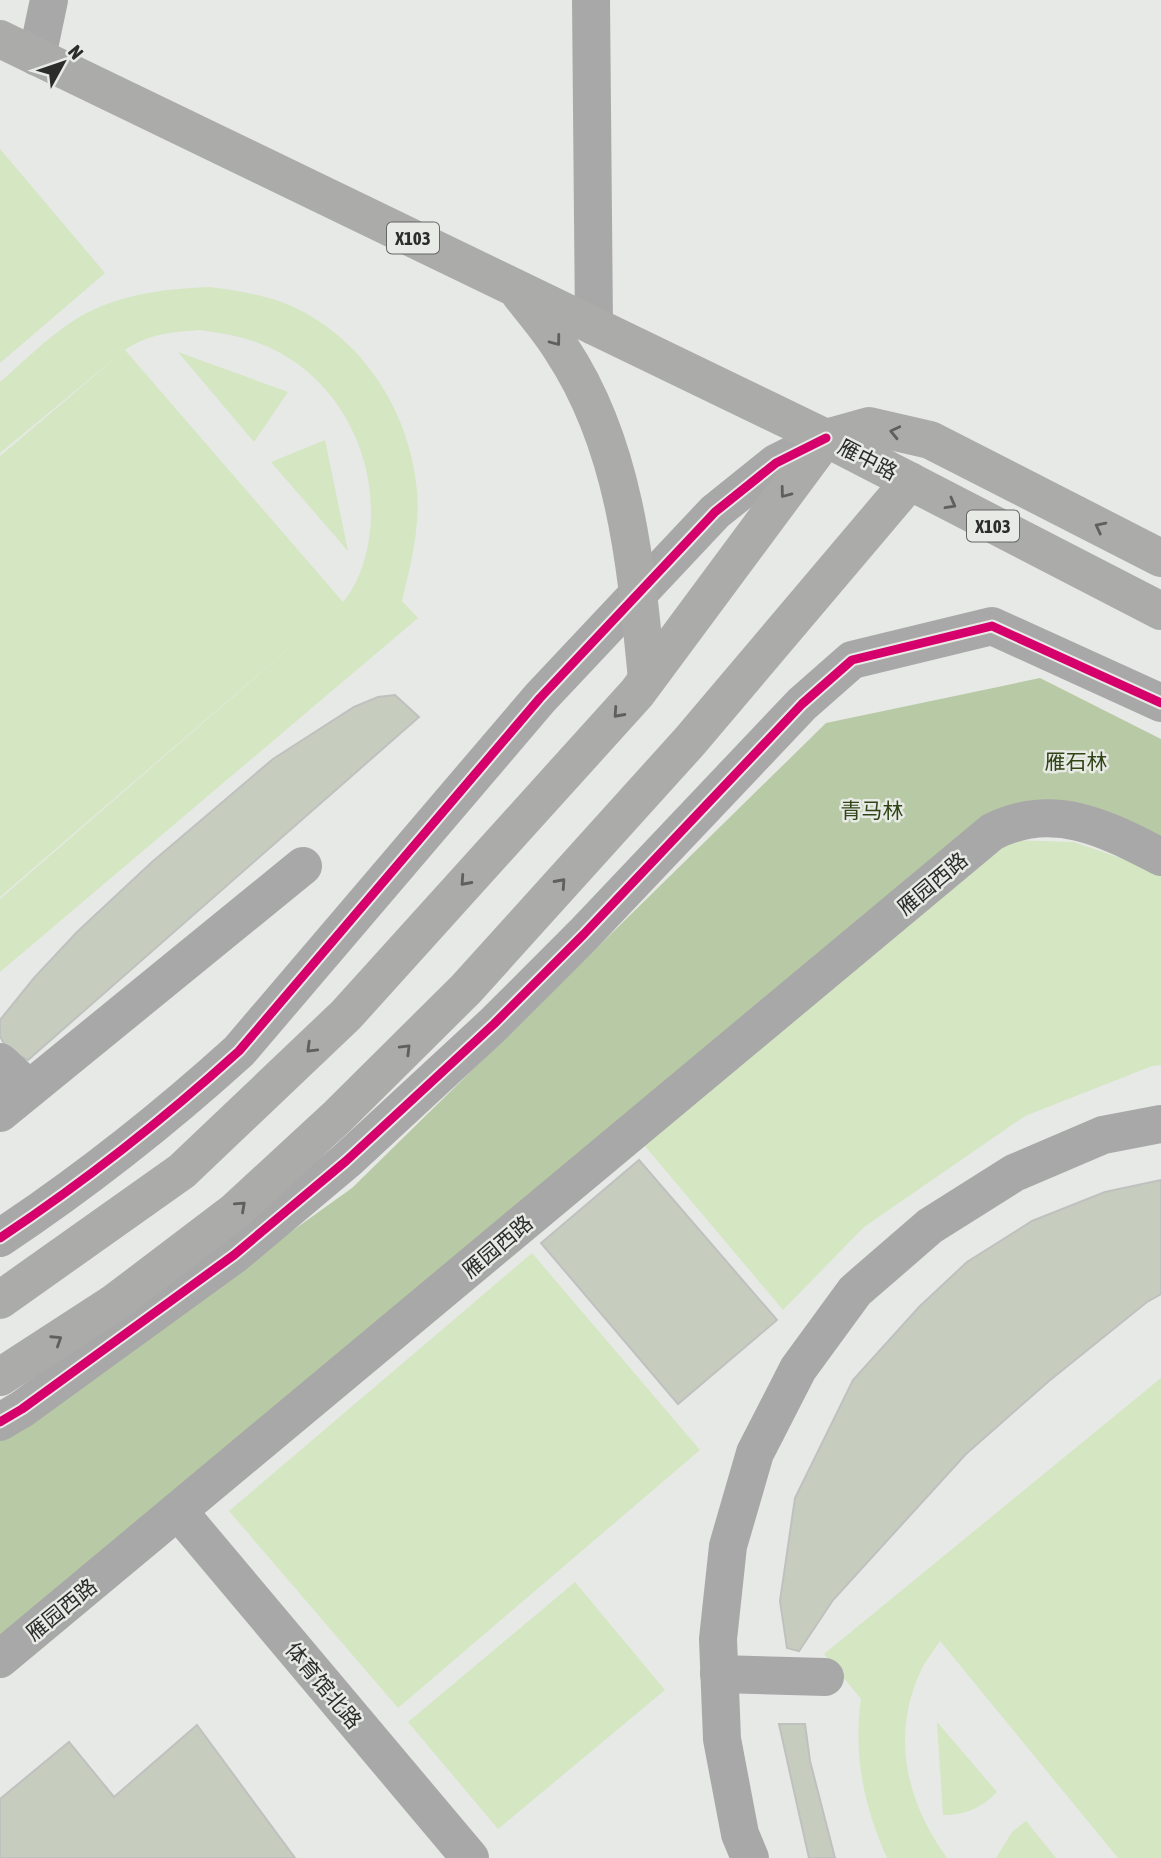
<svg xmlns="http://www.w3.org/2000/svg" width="1161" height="1858" font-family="'Asap Condensed','Noto Sans SC',sans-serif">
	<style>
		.green { fill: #d5e6c2; fill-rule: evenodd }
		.forest { fill: #b8caa5 }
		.building { fill: #c6cdbf; stroke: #bfc1bf; stroke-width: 2 }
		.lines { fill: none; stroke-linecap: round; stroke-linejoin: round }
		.minor { stroke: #a8a8a9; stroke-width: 38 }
		.major { stroke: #ababaa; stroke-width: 38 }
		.cycleway-casing { stroke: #e7eae5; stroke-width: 13 }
		.cycleway { stroke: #d6006c; stroke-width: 9 }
		.oneway { stroke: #5f5f5e }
		.labels { text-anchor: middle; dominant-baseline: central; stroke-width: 5; stroke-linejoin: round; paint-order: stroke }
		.shield { fill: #e7eae5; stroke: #646663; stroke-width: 2 }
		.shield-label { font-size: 19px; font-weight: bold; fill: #2c2d2b }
		.street-label { font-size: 21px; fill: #2c2d2b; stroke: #e7eae5 }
		.park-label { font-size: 21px; fill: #314416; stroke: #e7eae5 }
	</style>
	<rect width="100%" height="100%" fill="#e7e9e6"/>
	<g class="green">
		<path d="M 0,149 L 105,273 L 0,363 Z"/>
		<path d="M 209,287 C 232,290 254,293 276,300 C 357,328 410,408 417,491 C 420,528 411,564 402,601 L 418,618 L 0,972 L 0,899 L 340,604 L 0,897 L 0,456 L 125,350 L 0,453 L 0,382 C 23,362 45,340 70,323 C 111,295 161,289 209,287 ZM 199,330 C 220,333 241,336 261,344 C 331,371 373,444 371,517 C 370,546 362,580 343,602 L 125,350 C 147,334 173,332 199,330 Z"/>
		<path d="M 178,352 L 288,392 L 254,442 Z"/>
		<path d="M 325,440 L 348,551 L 271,462 Z"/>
		<path d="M 1009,840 L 1074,842 L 1161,872 L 1161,1065 L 1152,1066 L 1025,1116 L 864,1227 L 783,1310 L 644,1145 Z"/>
		<path d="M 532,1253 L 700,1450 L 398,1708 L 229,1511 Z"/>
		<path d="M 1161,1378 L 1161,1858 L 1118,1858 L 940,1641 C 934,1650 927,1659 922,1668 C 890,1735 906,1801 947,1858 L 887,1858 C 864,1807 853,1755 861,1699 L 824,1654 Z"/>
		<path d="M 575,1582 L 665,1690 L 498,1829 L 408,1722 Z"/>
		<path d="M 937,1722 L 997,1792 C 982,1808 965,1815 943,1815 Z"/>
		<path d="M 1026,1821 L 1056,1858 L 996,1858 L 1012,1832 Z"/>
	</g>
	<path class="forest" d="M 1040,678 L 1161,739 L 1161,857 L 1029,818 L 0,1659 L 0,1440 L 352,1188 L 826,723 Z"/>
	<g class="building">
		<path d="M 395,695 L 419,717 L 28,1060 L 7,1050 L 0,1036 L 0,1020 L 34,978 L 77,932 L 152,862 L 273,759 L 354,707 L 378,697 Z"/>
		<path d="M 639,1160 L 777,1320 L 678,1404 L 541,1243 Z"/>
		<path d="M 1161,1180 L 1161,1294 L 1147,1302 L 1049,1381 L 966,1454 L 833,1600 L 799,1651 L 787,1648 L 780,1601 L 795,1498 L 853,1380 L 919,1307 L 967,1262 L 1032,1221 L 1105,1192 Z"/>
		<path d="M 779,1724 L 805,1724 L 810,1761 L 835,1858 L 809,1858 Z"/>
		<path d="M 197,1725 L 295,1858 L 0,1858 L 0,1799 L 69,1742 L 114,1797 Z"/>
	</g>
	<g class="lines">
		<g class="minor">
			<path d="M 591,0 L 594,326"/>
			<path d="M 37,57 L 49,0"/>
			<path d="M 0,1062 L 29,1089"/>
			<path d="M 0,1113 L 303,866"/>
			<path d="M 0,1238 C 84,1182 164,1119 239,1051 L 540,698 L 715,512 L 776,463 L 826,438"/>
			<path d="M 0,1422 L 22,1409 L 234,1255 L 346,1161 L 494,1024 L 584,934 L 802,704 L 852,660 L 992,626 L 1161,703"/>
			<path d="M 179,1512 L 470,1858"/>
			<path d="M 0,1659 L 992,832 C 1053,801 1105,828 1161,857"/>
			<path d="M 719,1674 L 825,1677"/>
			<path d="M 750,1858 L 740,1834 L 722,1739 L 718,1639 L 728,1546 L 755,1453 L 798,1369 L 855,1291 L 930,1226 L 1014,1173 L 1103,1135 L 1161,1124"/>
		</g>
		<g class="major">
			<path d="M 0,39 L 826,438 L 1161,611"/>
			<path d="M 520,294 C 534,312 550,330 562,350 C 626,447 636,567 647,679"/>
			<path d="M 826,438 L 869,426 L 930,440 L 1161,558"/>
			<path d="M 0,1300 L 182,1171 L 346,1015 L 637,693 L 826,438"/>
			<path d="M 0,1377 L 114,1303 L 234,1212 L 337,1117 L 466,989 L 690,741 L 910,481"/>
		</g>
		<g class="cycleway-casing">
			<g id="cycleway">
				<path d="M 0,1238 C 84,1182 164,1119 239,1051 L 540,698 L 715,512 L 776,463 L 826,438"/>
				<path d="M 0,1422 L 22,1409 L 234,1255 L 346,1161 L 494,1024 L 584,934 L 802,704 L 852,660 L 992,626 L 1161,703"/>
			</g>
		</g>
		<use href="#cycleway" class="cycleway"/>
	</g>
	<defs><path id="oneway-chevron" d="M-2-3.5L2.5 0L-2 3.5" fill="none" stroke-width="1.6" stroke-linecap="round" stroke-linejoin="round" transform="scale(1.75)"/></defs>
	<g class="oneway">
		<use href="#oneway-chevron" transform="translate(556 341) rotate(53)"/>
		<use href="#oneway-chevron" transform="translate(895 432) rotate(-167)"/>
		<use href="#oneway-chevron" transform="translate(785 493) rotate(127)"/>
		<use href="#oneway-chevron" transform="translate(951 504) rotate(29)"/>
		<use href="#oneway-chevron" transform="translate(1100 527) rotate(-153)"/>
		<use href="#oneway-chevron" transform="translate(618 713) rotate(132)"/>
		<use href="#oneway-chevron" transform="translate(465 881) rotate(132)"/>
		<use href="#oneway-chevron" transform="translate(561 883) rotate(-48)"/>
		<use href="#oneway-chevron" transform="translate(311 1048) rotate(136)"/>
		<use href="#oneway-chevron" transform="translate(406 1049) rotate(-45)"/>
		<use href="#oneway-chevron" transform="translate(241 1206) rotate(-42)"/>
		<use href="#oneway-chevron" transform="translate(57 1340) rotate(-33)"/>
	</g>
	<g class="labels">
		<g class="shield">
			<rect x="387" y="222.5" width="52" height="31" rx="5"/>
			<rect x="967" y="510.5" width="52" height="31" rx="5"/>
		</g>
		<g class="shield-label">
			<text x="413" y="238">X103</text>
			<text x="993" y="526">X103</text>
		</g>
		<g class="street-label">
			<text transform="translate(868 459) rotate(27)">雁中路</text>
			<text transform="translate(932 883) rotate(-40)">雁园西路</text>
			<text transform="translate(497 1246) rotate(-40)">雁园西路</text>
			<text transform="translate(61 1609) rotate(-39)">雁园西路</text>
			<text transform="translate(324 1685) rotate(50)">体育馆北路</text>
		</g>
		<g class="park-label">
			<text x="1076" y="761">雁石林</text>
			<text x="872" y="810">青马林</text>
		</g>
	</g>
	<g transform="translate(63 63) rotate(50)" stroke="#e7eae5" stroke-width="5" paint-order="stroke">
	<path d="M0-5L12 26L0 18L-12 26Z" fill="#2c2d2b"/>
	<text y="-10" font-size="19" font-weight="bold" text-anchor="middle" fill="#2c2d2b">N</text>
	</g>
</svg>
